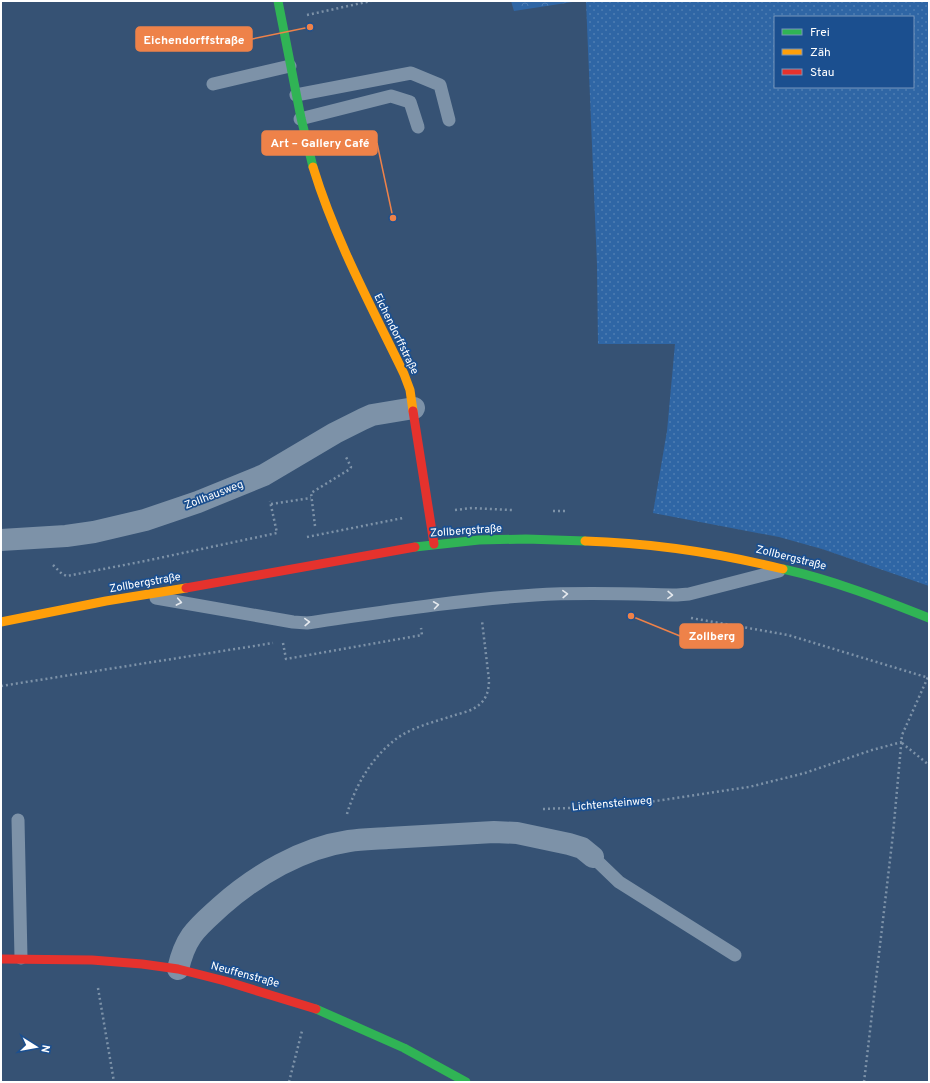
<svg xmlns="http://www.w3.org/2000/svg" width="930" height="1083" font-family="Overpass,sans-serif">
	<style>
		.forest { fill: url(#forest-crowns) }
		.garden { fill: url(#garden-dots); fill-rule: evenodd }
		.lines { fill: none; stroke-linecap: round; stroke-linejoin: round }
		.path { stroke: #7d92a8; stroke-width: 2.5; stroke-dasharray: 2 3; stroke-linecap: butt }
		.lane { stroke: #7d92a8; stroke-width: 13 }
		.street { stroke: #7d92a8; stroke-width: 22 }
		.fast { stroke: #30b455; stroke-width: 9 }
		.slow { stroke: #ff9f0a; stroke-width: 9 }
		.jam { stroke: #e5322d; stroke-width: 9 }
		.oneway { stroke: #e5e9ee }
		.labels { text-anchor: middle; dominant-baseline: central; stroke-width: 3.5; stroke-linejoin: round; paint-order: stroke }
		.street-label { font-size: 11px; fill: #fff; stroke: #1b4f8f }
		.leader { fill: none; stroke: #ee8249; stroke-width: 1.5 }
		.callout-dot { fill: #ee8249; stroke: #1b4f8f; stroke-width: 1.5 }
		.callout { fill: #ee8249; stroke: #ee8249; stroke-width: 1.5 }
		.callout-label { font-size: 12px; text-anchor: middle; font-weight: bold; fill: #fff }
	</style>
	<defs>
		<pattern id="forest-crowns" width="20" height="18" patternUnits="userSpaceOnUse"><rect width="20" height="18" fill="#2f66a5"/><path d="M2 6a3 3 0 1 1 6 0M12 15a3 3 0 1 1 6 0" fill="none" stroke="#4e7db2"/></pattern>
		<pattern id="garden-dots" width="8" height="8" patternUnits="userSpaceOnUse"><rect width="8" height="8" fill="#2f66a5"/><path d="M2 2h.1M6 6h.1" fill="none" stroke="#4e7db2" stroke-width="1.8" stroke-linecap="round"/></pattern>
	</defs>
	<rect width="100%" height="100%" fill="#365274"/>
	<path class="forest" d="M 511,1 L 579,1 L 514,11 Z"/>
	<path class="garden" d="M 586,1 L 929,1 L 929,586 L 822,549 L 779,537 L 653,513 L 667,431 L 675,344 L 598,344 L 597,265 ZM 775,17 L 913,17 L 913,87 L 775,87 Z"/>
	<g class="lines">
		<g class="path">
			<path d="M 307,15 L 371,1"/>
			<path d="M 271,504 L 311,498"/>
			<path d="M 455,510 L 472,508 L 512,510"/>
			<path d="M 553,511 L 568,511"/>
			<path d="M 315,526 L 311,493 L 350,469 L 351,467 L 346,457"/>
			<path d="M 307,537 L 403,518"/>
			<path d="M 53,565 L 62,574 L 67,576 L 145,561 L 277,533 L 270,501"/>
			<path d="M 691,618 L 788,635 L 929,678"/>
			<path d="M 283,643 L 286,659 L 422,635 L 421,628"/>
			<path d="M 1,686 L 273,643"/>
			<path d="M 902,743 L 929,765"/>
			<path d="M 543,809 L 622,806 L 749,787 L 805,773 L 872,750 L 902,742"/>
			<path d="M 347,814 C 355,787 369,762 391,743 C 408,728 431,723 452,716 C 461,713 473,711 480,704 C 487,698 489,689 489,680 L 482,621"/>
			<path d="M 98,988 L 114,1082"/>
			<path d="M 289,1082 L 302,1031"/>
			<path d="M 864,1082 L 893,834 L 902,735 L 928,677"/>
		</g>
		<g class="lane">
			<path d="M 213,84 L 290,66"/>
			<path d="M 296,95 L 411,73 L 440,85 L 449,120"/>
			<path d="M 300,119 L 391,96 L 410,102 L 418,127"/>
			<path d="M 156,598 L 293,622 L 307,623 C 383,612 459,600 535,595 C 583,592 630,594 677,595 L 689,594 L 779,571"/>
			<path d="M 18,820 L 21,958"/>
			<path d="M 593,857 L 619,882 L 735,955"/>
		</g>
		<g class="street">
			<path d="M 1,540 L 66,536 L 94,532 L 145,520 L 198,502 L 264,475 L 335,433 L 363,419 L 372,415 L 414,408"/>
			<path d="M 178,969 C 186,935 197,928 221,906 C 256,875 302,848 349,841 C 362,839 375,839 388,838 C 424,836 459,834 494,832 L 517,833 L 569,844 L 582,848 L 593,857"/>
		</g>
		<g class="fast">
			<path d="M 278,1 L 301,118 L 313,167"/>
			<path d="M 415,547 L 479,540 L 526,539 L 585,541"/>
			<path d="M 783,569 C 833,580 881,599 929,618"/>
			<path d="M 316,1009 L 404,1048 L 466,1082"/>
		</g>
		<g class="slow">
			<path d="M 313,167 C 335,239 371,306 404,374 L 410,390 L 413,411"/>
			<path d="M 585,541 C 652,543 718,553 783,569"/>
			<path d="M 1,622 L 106,601 L 186,588"/>
		</g>
		<g class="jam">
			<path d="M 413,411 L 434,544"/>
			<path d="M 186,588 L 415,547"/>
			<path d="M 1,959 L 92,960 L 142,964 L 178,969 L 225,981 L 316,1009"/>
		</g>
	</g>
	<defs><path id="oneway-chevron" d="M-2-3.5L2.5 0L-2 3.5" fill="none" stroke-width="1.6" stroke-linecap="round" stroke-linejoin="round"/></defs>
	<g class="oneway">
		<use href="#oneway-chevron" transform="translate(565 594) rotate(-2)"/>
		<use href="#oneway-chevron" transform="translate(670 595) rotate(2)"/>
		<use href="#oneway-chevron" transform="translate(179 602) rotate(11)"/>
		<use href="#oneway-chevron" transform="translate(436 605) rotate(-8)"/>
		<use href="#oneway-chevron" transform="translate(307 622) rotate(-2)"/>
	</g>
	<g class="labels">
		<g class="street-label">
			<text transform="translate(396 334) rotate(64)">Eichendorffstraße</text>
			<text transform="translate(214 495) rotate(-21)">Zollhausweg</text>
			<text transform="translate(466 531) rotate(-4)">Zollbergstraße</text>
			<text transform="translate(791 558) rotate(14)">Zollbergstraße</text>
			<text transform="translate(145 583) rotate(-10)">Zollbergstraße</text>
			<text transform="translate(612 804) rotate(-5)">Lichtensteinweg</text>
			<text transform="translate(245 975) rotate(15)">Neuffenstraße</text>
		</g>
	</g>
	<path class="leader" d="M310 27L252 39M393 218L377 143M631 616L680 636"/>
	<g class="callout-dot">
		<circle cx="310" cy="27" r="4"/>
		<circle cx="393" cy="218" r="4"/>
		<circle cx="631" cy="616" r="4"/>
	</g>
	<g class="callout">
		<rect x="136" y="27" width="116" height="24" rx="4"/>
		<rect x="262" y="131" width="115" height="24" rx="4"/>
		<rect x="680" y="624" width="63" height="24" rx="4"/>
	</g>
	<g class="callout-label">
		<text x="194" y="44">Eichendorffstraße</text>
		<text x="320" y="147">Art – Gallery Café</text>
		<text x="712" y="640">Zollberg</text>
	</g>
	<rect width="930" height="1083" fill="none" stroke="#ffffff" stroke-width="4"/>
	<rect x="774" y="16" width="140" height="72" fill="#1b4f8f" stroke="#7695bc"/>
	<rect x="782" y="29" width="20" height="6" fill="#30b455" stroke="#7695bc"/>
	<text x="810" y="36" font-size="12" fill="#ffffff">Frei</text>
	<rect x="782" y="49" width="20" height="6" fill="#ff9f0a" stroke="#7695bc"/>
	<text x="810" y="56" font-size="12" fill="#ffffff">Zäh</text>
	<rect x="782" y="69" width="20" height="6" fill="#e5322d" stroke="#7695bc"/>
	<text x="810" y="76" font-size="12" fill="#ffffff">Stau</text>
	<g transform="translate(36 1047) rotate(101)" stroke="#1b4f8f" stroke-width="3" paint-order="stroke">
	<path d="M0-3L7 15L0 10L-7 15Z" fill="#ffffff"/>
	<text y="-6" font-size="11" font-weight="bold" text-anchor="middle" fill="#ffffff">N</text>
	</g>
</svg>
